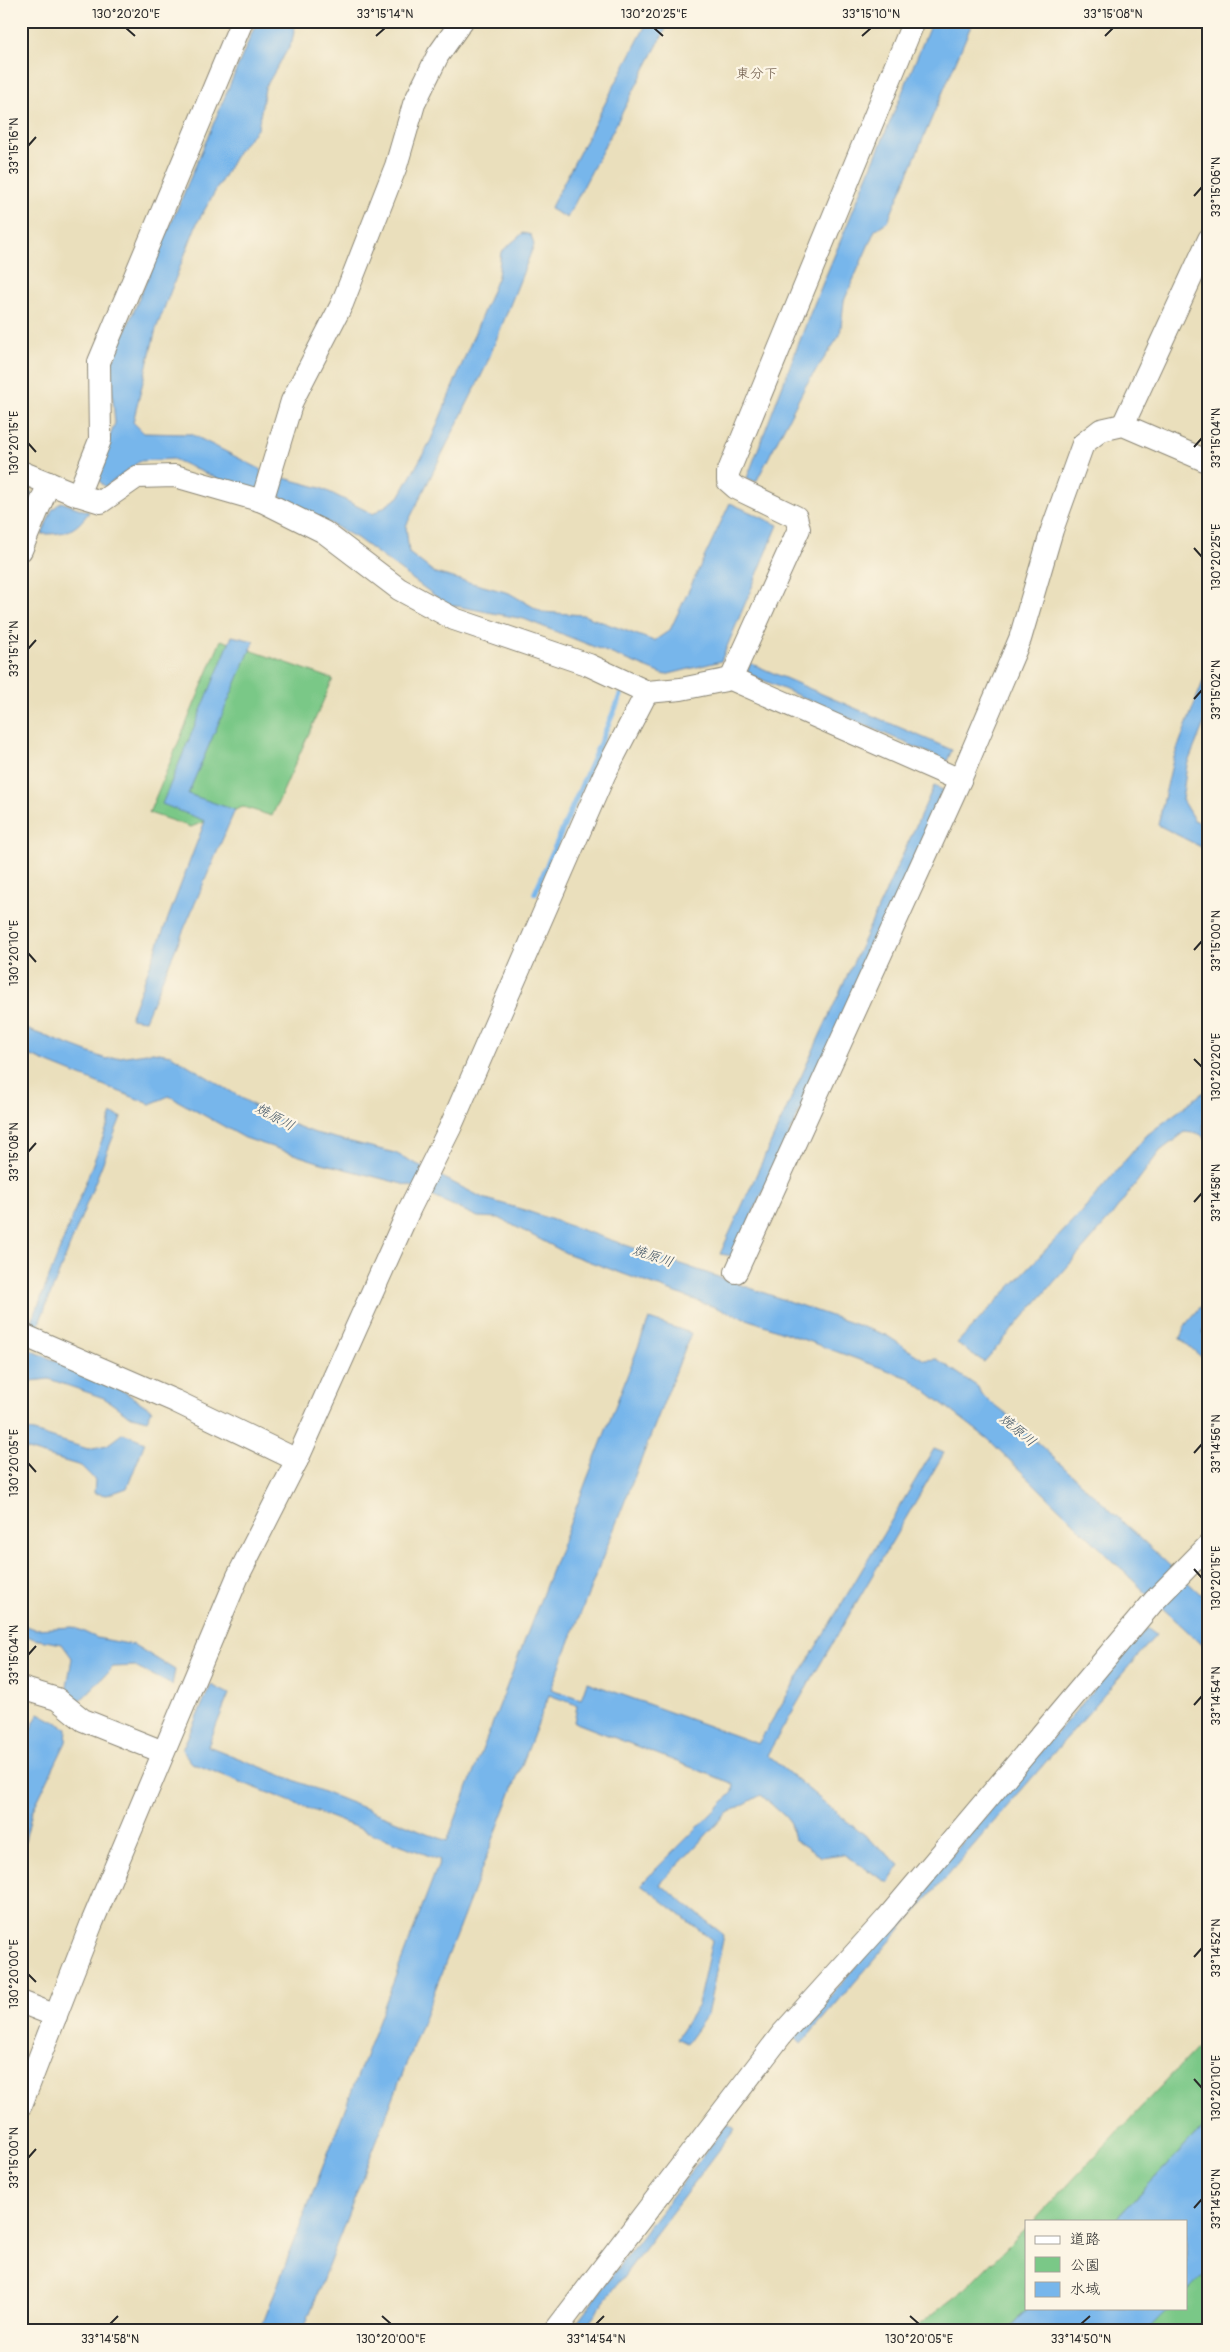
<svg xmlns="http://www.w3.org/2000/svg" width="1230" height="2352" font-family="Pangolin,'Klee One',sans-serif">
	<style>
		.green { fill: #7ac887; stroke: #527a59 }
		.water { fill: #77b6eb; stroke: #51708b }
		.lines { fill: none; stroke-linecap: round; stroke-linejoin: round }
		.stream { stroke: #77b6eb; stroke-width: 5.5 }
		.minor-casing { stroke: #8a8574; stroke-width: 24 }
		.minor { stroke: #fff; stroke-width: 22 }
		.ticks { fill: none; stroke: #2b2b2b; stroke-width: 2 }
		.labels { text-anchor: middle; dominant-baseline: central; stroke-width: 4.5; stroke-linejoin: round; paint-order: stroke }
		.neighbourhood-label { font-size: 14px; fill: #6c5847; stroke: #fcf5e5 }
		.water-label { font-size: 14px; font-style: italic; fill: #425565; stroke: #fcf5e5 }
		.neatline { fill: none; stroke: #2b2b2b; stroke-width: 2 }
		.ticks-label { font-size: 12px; text-anchor: middle; fill: #2b2b2b }
	</style>
	<rect width="100%" height="100%" fill="#fcf5e5"/>
	<filter id="ink" filterUnits="userSpaceOnUse"><feTurbulence type="fractalNoise" baseFrequency=".02" numOctaves="2"/><feDisplacementMap in="SourceGraphic" scale="10" xChannelSelector="R" yChannelSelector="G"/><feConvolveMatrix kernelMatrix="1 2 1 2 8 2 1 2 1" color-interpolation-filters="sRGB"/></filter>
	<filter id="wash" filterUnits="userSpaceOnUse"><feTurbulence type="fractalNoise" baseFrequency=".0096" numOctaves="4" result="noise"/><feDisplacementMap in="SourceGraphic" scale="20" xChannelSelector="R" yChannelSelector="G"/><feGaussianBlur stdDeviation="1.12" result="paint"/><feColorMatrix in="noise" values="0 0 0 0 0 0 0 0 0 0 0 0 0 0 0 0 0 1.4 0 .05"/><feComposite in="paint" operator="in"/></filter>
	<g filter="url(#wash)">
		<rect width="100%" height="100%" fill="#eadfbc"/>
		<g class="green">
			<path d="M 221,640 L 333,679 L 272,816 L 243,807 L 191,827 L 149,813 Z"/>
			<path d="M 1209,2035 L 1209,2121 L 1114,2221 L 1034,2221 Z"/>
			<path d="M 1026,2228 L 1026,2308 L 1028,2308 L 1006,2331 L 911,2331 L 965,2289 Z"/>
			<path d="M 1209,2270 L 1209,2324 L 1203,2331 L 1147,2331 L 1170,2308 L 1186,2308 L 1186,2293 Z"/>
		</g>
		<g class="water">
			<path d="M 257,21 L 296,21 L 292,42 L 265,88 L 258,128 L 239,150 L 197,223 L 156,329 L 133,422 L 144,433 L 191,434 L 262,470 L 260,478 L 280,484 L 284,478 L 321,488 L 373,514 L 399,497 L 431,440 L 498,276 L 501,252 L 523,233 L 531,235 L 534,245 L 485,368 L 406,526 L 409,553 L 435,573 L 509,593 L 542,612 L 583,615 L 654,641 L 670,630 L 730,503 L 778,525 L 721,661 L 665,675 L 524,619 L 446,604 L 357,538 L 278,495 L 218,479 L 173,459 L 140,461 L 105,487 L 95,476 L 115,423 L 110,367 Z"/>
			<path d="M 648,21 L 670,21 L 567,218 L 550,209 Z"/>
			<path d="M 932,21 L 973,21 L 888,221 L 875,230 L 844,301 L 840,335 L 806,385 L 756,482 L 747,478 L 810,314 Z"/>
			<path d="M 21,489 L 32,493 L 21,520 Z"/>
			<path d="M 61,502 L 89,512 C 75,532 65,534 42,534 L 52,510 Z"/>
			<path d="M 232,636 L 254,641 L 188,794 L 235,810 L 145,1020 L 130,1018 L 205,821 L 162,804 Z"/>
			<path d="M 750,663 L 952,750 L 947,761 L 747,673 Z"/>
			<path d="M 1209,666 L 1209,711 L 1187,765 L 1182,800 L 1194,820 L 1209,826 L 1209,851 L 1158,825 L 1173,760 Z"/>
			<path d="M 934,786 L 947,792 L 733,1256 L 720,1254 Z"/>
			<path d="M 21,1027 L 106,1059 L 153,1052 L 171,1055 L 271,1116 L 315,1133 L 395,1153 L 483,1198 L 524,1210 L 886,1335 L 924,1360 L 937,1359 L 978,1387 L 981,1394 L 1013,1420 L 1209,1602 L 1209,1651 L 1144,1591 L 988,1439 L 909,1378 L 566,1253 L 499,1218 L 478,1217 L 410,1186 L 318,1162 L 245,1138 L 169,1096 L 150,1104 L 21,1052 Z"/>
			<path d="M 1209,1088 L 1209,1113 L 1205,1117 L 1203,1129 L 1209,1135 L 1209,1142 L 1200,1134 L 1185,1132 L 1160,1151 L 1110,1218 L 984,1362 L 957,1343 L 1076,1218 L 1147,1135 Z"/>
			<path d="M 112,1114 L 121,1117 L 38,1326 L 31,1324 Z"/>
			<path d="M 1209,1297 L 1209,1311 L 1203,1334 L 1209,1337 L 1209,1364 L 1180,1338 L 1186,1324 Z"/>
			<path d="M 649,1319 L 691,1333 L 551,1689 L 581,1699 L 587,1682 L 758,1744 L 934,1449 L 944,1453 L 767,1755 L 900,1865 L 888,1883 L 843,1854 L 821,1857 L 794,1839 L 789,1820 L 761,1795 L 726,1814 L 660,1884 L 724,1935 L 707,2015 L 687,2043 L 677,2038 L 698,2004 L 712,1940 L 641,1884 L 733,1792 L 734,1784 L 574,1722 L 577,1705 L 549,1695 L 303,2331 L 260,2331 L 440,1860 L 192,1763 L 182,1750 L 211,1685 L 229,1694 L 208,1746 L 447,1841 Z"/>
			<path d="M 21,1346 L 120,1389 L 152,1410 L 147,1420 L 128,1415 L 104,1398 L 49,1379 L 31,1381 L 21,1401 Z"/>
			<path d="M 21,1428 L 88,1449 L 107,1445 L 123,1433 L 145,1442 L 127,1488 L 107,1495 L 94,1493 L 95,1480 L 81,1466 L 21,1448 Z"/>
			<path d="M 21,1624 L 35,1629 L 73,1627 L 97,1638 L 134,1645 L 175,1670 L 172,1685 L 135,1666 L 113,1667 L 80,1701 L 66,1693 L 72,1658 L 62,1644 L 34,1639 L 21,1633 Z"/>
			<path d="M 1147,1628 L 1156,1635 L 801,2044 L 795,2037 Z"/>
			<path d="M 39,1713 L 67,1728 L 66,1742 L 32,1812 L 21,1857 L 21,1747 Z"/>
			<path d="M 1209,2121 L 1209,2270 L 1186,2293 L 1186,2221 L 1114,2221 Z"/>
			<path d="M 727,2124 L 735,2129 L 582,2331 L 570,2331 Z"/>
			<path d="M 1028,2308 L 1170,2308 L 1147,2331 L 1006,2331 Z"/>
		</g>
		<g class="lines">
			<path class="stream" d="M 535,893 L 621,695"/>
		</g>
	</g>
	<g filter="url(#ink)">
		<g class="lines">
			<g class="minor-casing">
				<g id="minor">
					<path d="M 1123,425 L 1209,239"/>
					<path d="M 21,472 L 78,495 L 101,502 L 137,477 L 175,476 L 262,501 L 324,532 L 399,589 L 454,619 L 589,665 L 647,692 L 681,689 L 731,679 L 960,780 L 1020,639 L 1052,530 L 1083,444 L 1101,430 L 1123,425 L 1209,462"/>
					<path d="M 78,495 L 100,440 L 99,362 L 242,21"/>
					<path d="M 262,501 L 292,401 L 342,304 L 396,166 L 414,104 L 438,55 L 462,21"/>
					<path d="M 21,550 L 49,483"/>
					<path d="M 731,679 L 799,529 L 796,517 L 736,488 L 728,481 L 728,473 L 914,21"/>
					<path d="M 736,1272 L 960,780"/>
					<path d="M 21,1334 L 175,1401 L 297,1460"/>
					<path d="M 21,1688 L 57,1699 L 83,1720 L 163,1752"/>
					<path d="M 21,2002 L 56,2016"/>
					<path d="M 21,2105 L 91,1925 L 238,1576 L 297,1460 L 410,1208 L 450,1128 L 604,775 L 647,692"/>
					<path d="M 555,2331 L 782,2034 L 887,1918 L 1154,1601 L 1209,1545"/>
				</g>
			</g>
			<use href="#minor" class="minor"/>
		</g>
	</g>
	<path class="ticks" d="M 126,28 L 135,36M 654,28 L 663,36M 376,36 L 385,28M 862,36 L 871,28M 1105,36 L 1113,28M 28,146 L 36,137M 1194,196 L 1202,187M 28,443 L 36,452M 1194,447 L 1202,438M 1194,548 L 1202,557M 28,649 L 36,640M 1194,699 L 1202,690M 1194,950 L 1202,941M 28,953 L 36,962M 1194,1059 L 1202,1067M 28,1152 L 36,1143M 1194,1202 L 1202,1193M 1194,1453 L 1202,1444M 28,1463 L 36,1472M 1194,1569 L 1202,1578M 28,1655 L 36,1646M 1194,1705 L 1202,1696M 1194,1957 L 1202,1948M 28,1974 L 36,1982M 1194,2079 L 1202,2088M 28,2158 L 36,2149M 1194,2208 L 1202,2199M 382,2316 L 391,2324M 910,2316 L 919,2324M 110,2324 L 118,2316M 596,2324 L 604,2316M 1081,2324 L 1090,2316"/>
	<g class="labels">
		<g class="neighbourhood-label">
			<text x="757" y="73">東分下</text>
		</g>
		<g class="water-label">
			<text transform="translate(275 1117) rotate(29)">焼原川</text>
			<text transform="translate(653 1256) rotate(19)">焼原川</text>
			<text transform="translate(1018 1430) rotate(40)">焼原川</text>
		</g>
	</g>
	<rect width="1230" height="2352" fill="none" stroke="#fcf5e5" stroke-width="55"/>
	<rect x="1025" y="2220" width="162" height="90" fill="#fcf5e5" stroke="#a8a49b"/>
	<rect x="1035" y="2236" width="25" height="8" fill="#ffffff" stroke="#a8a49b"/>
	<text x="1070" y="2244" font-size="15" fill="#2b2b2b">道路</text>
	<rect x="1035" y="2257" width="25" height="15" fill="#7ac887" stroke="#a8a49b"/>
	<text x="1070" y="2270" font-size="15" fill="#2b2b2b">公園</text>
	<rect x="1035" y="2282" width="25" height="15" fill="#77b6eb" stroke="#a8a49b"/>
	<text x="1070" y="2294" font-size="15" fill="#2b2b2b">水域</text>
	<rect x="28" y="28" width="1174" height="2296" class="neatline"/>
	<g class="ticks-label">
		<text x="126" y="18">130°20'20"E</text>
		<text x="385" y="18">33°15'14"N</text>
		<text x="654" y="18">130°20'25"E</text>
		<text x="871" y="18">33°15'10"N</text>
		<text x="1113" y="18">33°15'08"N</text>
		<text transform="translate(14 146) rotate(-90)" y="4">33°15'16"N</text>
		<text transform="translate(1216 187) rotate(-90)" y="4">33°15'06"N</text>
		<text transform="translate(1216 438) rotate(-90)" y="4">33°15'04"N</text>
		<text transform="translate(14 443) rotate(-90)" y="4">130°20'15"E</text>
		<text transform="translate(1216 557) rotate(-90)" y="4">130°20'25"E</text>
		<text transform="translate(14 649) rotate(-90)" y="4">33°15'12"N</text>
		<text transform="translate(1216 690) rotate(-90)" y="4">33°15'02"N</text>
		<text transform="translate(1216 941) rotate(-90)" y="4">33°15'00"N</text>
		<text transform="translate(14 953) rotate(-90)" y="4">130°20'10"E</text>
		<text transform="translate(1216 1067) rotate(-90)" y="4">130°20'20"E</text>
		<text transform="translate(14 1152) rotate(-90)" y="4">33°15'08"N</text>
		<text transform="translate(1216 1193) rotate(-90)" y="4">33°14'58"N</text>
		<text transform="translate(1216 1444) rotate(-90)" y="4">33°14'56"N</text>
		<text transform="translate(14 1463) rotate(-90)" y="4">130°20'05"E</text>
		<text transform="translate(1216 1578) rotate(-90)" y="4">130°20'15"E</text>
		<text transform="translate(14 1655) rotate(-90)" y="4">33°15'04"N</text>
		<text transform="translate(1216 1696) rotate(-90)" y="4">33°14'54"N</text>
		<text transform="translate(1216 1948) rotate(-90)" y="4">33°14'52"N</text>
		<text transform="translate(14 1974) rotate(-90)" y="4">130°20'00"E</text>
		<text transform="translate(1216 2088) rotate(-90)" y="4">130°20'10"E</text>
		<text transform="translate(14 2158) rotate(-90)" y="4">33°15'00"N</text>
		<text transform="translate(1216 2199) rotate(-90)" y="4">33°14'50"N</text>
		<text x="110" y="2343">33°14'58"N</text>
		<text x="391" y="2343">130°20'00"E</text>
		<text x="596" y="2343">33°14'54"N</text>
		<text x="919" y="2343">130°20'05"E</text>
		<text x="1081" y="2343">33°14'50"N</text>
	</g>
</svg>
